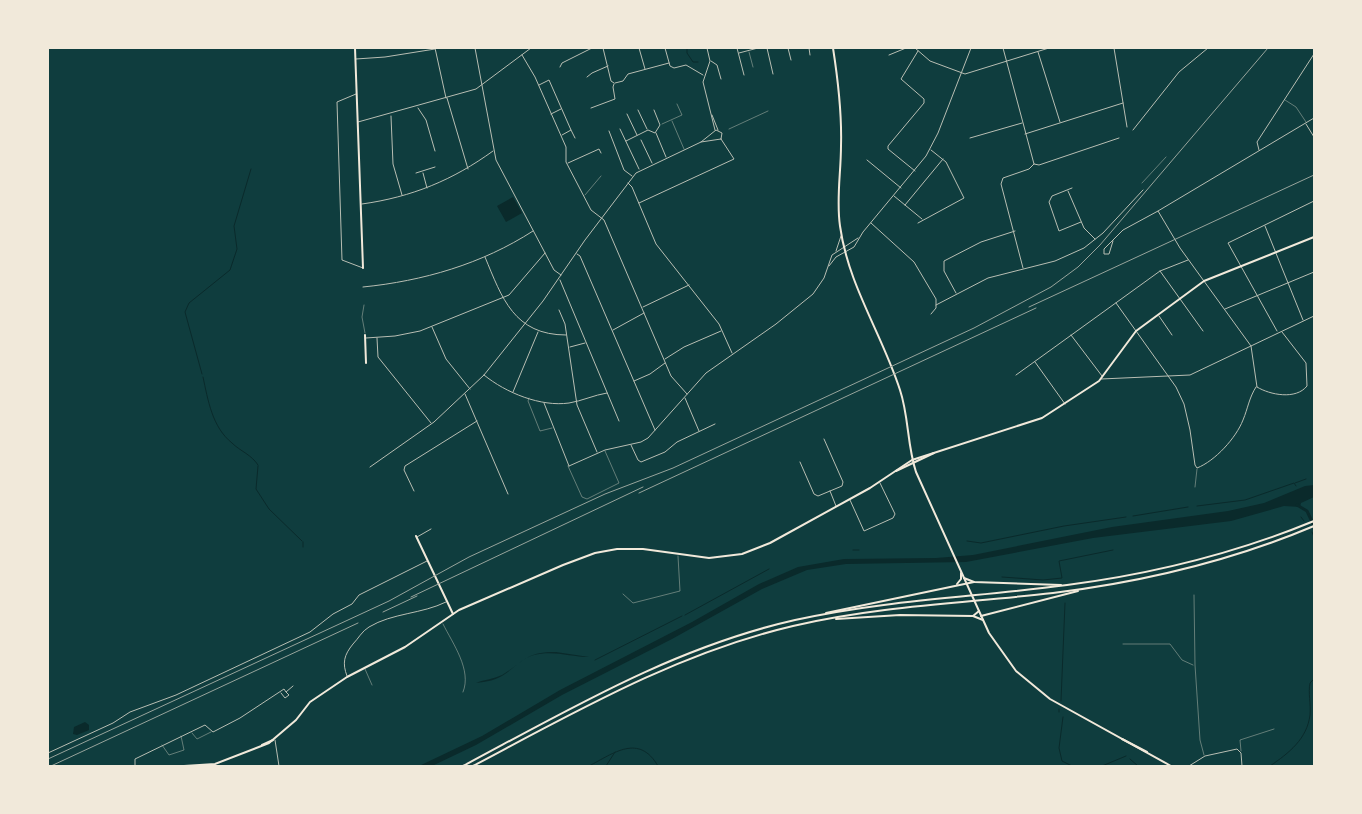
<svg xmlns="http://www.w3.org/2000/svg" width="1362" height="814" font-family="'Archivo Narrow',sans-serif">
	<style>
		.water { fill: #0a2a2b }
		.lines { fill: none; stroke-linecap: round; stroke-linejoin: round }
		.stream { stroke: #0a2a2b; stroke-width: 1 }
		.canal { stroke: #0a2a2b; stroke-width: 3 }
		.service { stroke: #b8beb3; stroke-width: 0.5 }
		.minor { stroke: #b8beb3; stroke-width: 1 }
		.tertiary { stroke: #b8beb3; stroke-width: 1 }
		.secondary { stroke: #f1e9da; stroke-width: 2 }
		.trunk { stroke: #f1e9da; stroke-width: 2 }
		.rail { stroke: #97a49c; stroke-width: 1 }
	</style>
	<rect width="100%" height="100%" fill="#0f3d3e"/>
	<g class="water">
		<path d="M 513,197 L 522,213 L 506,222 L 497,206 Z"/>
		<path d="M 1314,485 L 1314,497 L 1301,503 L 1300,507 L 1284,506 L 1231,521 L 1093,538 L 966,562 L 846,564 L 807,570 L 762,589 L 672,639 L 562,695 L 476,745 L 432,766 L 419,766 L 482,736 L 560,690 L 692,622 L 759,584 L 798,567 L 844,559 L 936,558 L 973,555 L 1112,527 L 1228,511 L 1264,503 L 1305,486 Z"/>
		<path d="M 556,652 L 589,657 C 571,657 553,650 534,655 C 523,658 515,667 505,674 C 497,680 486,682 476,683 C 482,680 494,679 502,675 C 525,661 525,652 556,652 Z"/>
		<path d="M 85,722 L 89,725 L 89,730 L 77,735 L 73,734 L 74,727 Z"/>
	</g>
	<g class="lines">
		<g class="stream">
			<path d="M 687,48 L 687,53 L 693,62 L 698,62"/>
			<path d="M 202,374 L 185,312 L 189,303 L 230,270 L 237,249 L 234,226 L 251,169"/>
			<path d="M 203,377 C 208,400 212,427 232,443 C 240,451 252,455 258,465"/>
			<path d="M 258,466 L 256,489 L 269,509 L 302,541"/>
			<path d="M 1295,483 L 1306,479"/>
			<path d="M 1197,506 L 1245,500 L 1294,483 L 1296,486"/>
			<path d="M 1133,516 L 1188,507"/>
			<path d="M 1301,517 L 1304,521"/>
			<path d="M 1312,532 L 1314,537"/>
			<path d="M 967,541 L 981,543 L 1064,526 L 1126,517"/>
			<path d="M 303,542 L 303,547"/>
			<path d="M 853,550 L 859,550"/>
			<path d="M 1002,577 L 1043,580 L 1062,578 L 1059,561 L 1113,550"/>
			<path d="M 685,615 L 769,569"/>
			<path d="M 595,660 L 682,616"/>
			<path d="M 1061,701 L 1065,603"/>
			<path d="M 1059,709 L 1059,712"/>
			<path d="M 1063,717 L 1059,748 L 1062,761 L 1072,766"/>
			<path d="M 1130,759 L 1138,766"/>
			<path d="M 589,766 C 614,753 639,733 658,766"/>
			<path d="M 606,766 L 615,752"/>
			<path d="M 1102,766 L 1126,756"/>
			<path d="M 1270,766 C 1289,753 1307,739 1310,715 C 1311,704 1308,693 1310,683 L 1314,679"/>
		</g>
		<path class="canal" d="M 1297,505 L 1307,511 L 1314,526"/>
		<g class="service">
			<path d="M 749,52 L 753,67"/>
			<path d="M 1285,100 L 1296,107 L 1306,122"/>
			<path d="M 672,121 L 684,149"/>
			<path d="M 662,124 L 682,115 L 677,104"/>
			<path d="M 729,129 L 768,111"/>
			<path d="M 1142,183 L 1166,157"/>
			<path d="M 585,195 L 601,176"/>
			<path d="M 364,305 L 362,317 L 365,333"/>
			<path d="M 529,398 L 528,401 L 540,431 L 552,428"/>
			<path d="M 568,466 L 582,497 L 587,499 L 619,483 L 605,451"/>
			<path d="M 1195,487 L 1197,469"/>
			<path d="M 623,594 L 633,603 L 680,591 L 678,556"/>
			<path d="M 1194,595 L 1195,665 L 1200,740 L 1204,755"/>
			<path d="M 443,624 C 453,644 472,670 463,692"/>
			<path d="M 1123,644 L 1170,644 L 1182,660 L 1193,665"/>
			<path d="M 365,669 L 372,685"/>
			<path d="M 192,733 L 197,739 L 211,732"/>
			<path d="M 162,745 L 169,755 L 184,750 L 181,736"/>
			<path d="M 1241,751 L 1240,740 L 1274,729"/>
		</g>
		<g class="minor">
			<path d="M 435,48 L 446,98"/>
			<path d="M 475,48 L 496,160 L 554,270 L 561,275"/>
			<path d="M 603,48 L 611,81 L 614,83"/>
			<path d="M 639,48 L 645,69"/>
			<path d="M 665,48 L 670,66 L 674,68 L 686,65 L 703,75"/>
			<path d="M 707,48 L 710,61 L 703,82 L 715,130"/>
			<path d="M 737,48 L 744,75"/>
			<path d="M 767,48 L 773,74"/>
			<path d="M 788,48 L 791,60"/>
			<path d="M 809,48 L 810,55"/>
			<path d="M 915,48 L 930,61 L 965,74 L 1049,48"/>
			<path d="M 1038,52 L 1060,122"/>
			<path d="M 739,53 L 758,48"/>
			<path d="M 522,55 L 535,77 L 566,147 L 566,162 L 591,210 L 604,220 L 671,376 L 687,394"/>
			<path d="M 889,55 L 906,48"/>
			<path d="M 356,59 L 385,57 L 435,49"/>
			<path d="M 711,61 L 717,65 L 721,79"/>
			<path d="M 560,67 L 562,63 L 592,48"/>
			<path d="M 587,77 L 592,73 L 608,66"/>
			<path d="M 615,83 L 623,81 L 628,74 L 669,63"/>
			<path d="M 539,85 L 549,80 L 571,130 L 562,135"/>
			<path d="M 356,94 L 337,102 L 342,260 L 363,268"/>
			<path d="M 447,98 L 468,169"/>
			<path d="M 418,108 L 426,120 L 435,151"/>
			<path d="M 591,108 L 615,99 L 613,87 L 614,84"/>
			<path d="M 638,110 L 647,129"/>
			<path d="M 551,114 L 561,109"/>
			<path d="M 627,114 L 637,135"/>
			<path d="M 712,115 L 718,130"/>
			<path d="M 391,116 L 393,164 L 402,195"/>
			<path d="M 358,122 L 476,89 L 531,48"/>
			<path d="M 1306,124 L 1314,137"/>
			<path d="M 620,129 L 639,169"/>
			<path d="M 571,130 L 575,138"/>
			<path d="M 1133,130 L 1179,72 L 1208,48"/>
			<path d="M 609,131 L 624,170 L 632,176"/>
			<path d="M 656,133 L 666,157"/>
			<path d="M 1025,134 L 1123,103"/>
			<path d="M 970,138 L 1022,123"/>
			<path d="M 641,140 L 652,163"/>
			<path d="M 626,141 L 648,130 L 655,133 L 660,125 L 654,110"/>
			<path d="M 701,142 L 721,139"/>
			<path d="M 1259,150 L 1257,142 L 1314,54"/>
			<path d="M 867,160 L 901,188"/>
			<path d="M 568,163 L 599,149 L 601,153"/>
			<path d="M 915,171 L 888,149 L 888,146 L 924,103 L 924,99 L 901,79 L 918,51"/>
			<path d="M 416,173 L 435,167"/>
			<path d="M 423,173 L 427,188"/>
			<path d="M 628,183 L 632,187 L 656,244 L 719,324 L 732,353"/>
			<path d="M 1072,188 L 1052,196 L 1049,202 L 1059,231 L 1081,222"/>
			<path d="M 1068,191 L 1084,228 L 1095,239"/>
			<path d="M 894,196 L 922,219"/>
			<path d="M 639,203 L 734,159 L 721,139"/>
			<path d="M 362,204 C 412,197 453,180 493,151"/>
			<path d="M 905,205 L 943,159"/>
			<path d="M 871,223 L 914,262 L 936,299 L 936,308 L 931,314"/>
			<path d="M 918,223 L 964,198 L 946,162 L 931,150"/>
			<path d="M 1265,226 L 1303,320"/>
			<path d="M 1113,241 L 1109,254 L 1104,254 L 1104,249 L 1123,230 L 1158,211 L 1180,248 L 1251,346 L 1257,387"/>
			<path d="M 577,254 L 580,256 L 655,430"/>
			<path d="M 485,257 C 502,298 514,335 566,335"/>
			<path d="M 1023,268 L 1001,184 L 1003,178 L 1029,169 L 1034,164"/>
			<path d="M 1160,271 L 1203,331"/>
			<path d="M 560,280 L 619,421"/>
			<path d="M 363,287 C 423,281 482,264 533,231"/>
			<path d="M 956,293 L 944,271 L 944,261 L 981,242 L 1015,231"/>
			<path d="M 1116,303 L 1176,387 L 1184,404 L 1190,430 L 1195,465 L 1197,468 C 1215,461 1236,438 1243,420 C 1248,408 1249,398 1256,387"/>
			<path d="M 936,305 L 988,278 L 1055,261 L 1084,248 L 1103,233 L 1143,190"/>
			<path d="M 643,307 L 689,285"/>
			<path d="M 1225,309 L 1314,272"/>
			<path d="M 559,310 L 565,324 L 577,405 L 597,452"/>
			<path d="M 1159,316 L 1172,335"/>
			<path d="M 432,327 L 446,359 L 470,389"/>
			<path d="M 613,330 L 644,313"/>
			<path d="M 1277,331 L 1228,243 L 1314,201"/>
			<path d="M 1071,335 L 1102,376"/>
			<path d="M 366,338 L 395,336 L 420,331 L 509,295 L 545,253"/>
			<path d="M 377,338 L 378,357 L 431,423"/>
			<path d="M 570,347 L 585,343"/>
			<path d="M 665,359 L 684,347 L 721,331"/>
			<path d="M 1035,362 L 1065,404"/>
			<path d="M 484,375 C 506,393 541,407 569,403 C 582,401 594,395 607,393"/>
			<path d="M 1016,375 L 1160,271 L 1188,260"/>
			<path d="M 1101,379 L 1190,375 L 1314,316"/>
			<path d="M 634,381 L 650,374 L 665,363"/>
			<path d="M 1257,387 C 1270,395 1296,400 1307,386 L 1306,363 L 1282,332"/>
			<path d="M 513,392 L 538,332"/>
			<path d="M 465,394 L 508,494"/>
			<path d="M 685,398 L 699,431"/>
			<path d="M 544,403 L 569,466"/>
			<path d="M 631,445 L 638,460 L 641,462 L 665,452 L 677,442 L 715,424"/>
			<path d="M 800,462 L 814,494 L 818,496 L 842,486 L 843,482 L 824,439"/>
			<path d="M 370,467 L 434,422 L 484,375 L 543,301 L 585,240 L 636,173 L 701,142 L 716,130 L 722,133 L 721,139"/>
			<path d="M 414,491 L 404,470 L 405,466 L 477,421"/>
			<path d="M 830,491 L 836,506"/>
			<path d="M 850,500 L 864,531 L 893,518 L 895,514 L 880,483"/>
			<path d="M 347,676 C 342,663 344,655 353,644 C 358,639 362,631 369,627 C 392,613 422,614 446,602"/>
			<path d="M 281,693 L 285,698 L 289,695 L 286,692"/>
			<path d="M 275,740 L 279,766"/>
			<path d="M 48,753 L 113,723 L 130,712 L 176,695 L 310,632 L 333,614 L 352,604 L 359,595 L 427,561"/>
			<path d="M 135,766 L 135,759 L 205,725 L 213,732 L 240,718 L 284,689 L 286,692 L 293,686"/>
			<path d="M 1189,766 L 1205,756 L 1237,749 L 1241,753 L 1242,766"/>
		</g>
		<g class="tertiary">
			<path d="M 1003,48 L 1034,164 L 1039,165 L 1119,138"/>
			<path d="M 1114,48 L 1127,127"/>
			<path d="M 1158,211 L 1314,118"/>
			<path d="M 836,251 L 841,236"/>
			<path d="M 829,266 L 836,257 L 854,247 L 863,232 L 926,156 L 938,133 L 971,48"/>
			<path d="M 569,466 L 605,450 L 641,442 L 648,438 L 706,373 L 776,324 L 813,294 L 824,278 L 832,255 L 858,238"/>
			<path d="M 417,537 L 431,529"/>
		</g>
		<g class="secondary">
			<path d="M 355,48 L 363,268"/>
			<path d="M 833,48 C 838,80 842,113 841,146 C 841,173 836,199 840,226 C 848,285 882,334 900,390 C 909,417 907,445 916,472 L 989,633 L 1016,671 L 1050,699 L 1171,766"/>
			<path d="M 365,335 L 366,363"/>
			<path d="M 896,471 L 934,453"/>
			<path d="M 416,536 L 453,614"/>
			<path d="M 1122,739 L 1147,752"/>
			<path d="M 262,745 L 273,740"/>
			<path d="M 184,766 L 215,764 L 269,743 L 296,720 L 310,702 L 347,677 L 405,647 L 459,610 L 563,565 L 595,553 L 617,549 L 643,549 L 709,558 L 742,554 L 770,543 L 870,488 L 912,460 L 1042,418 L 1099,381 L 1136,331 L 1204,281 L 1314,237"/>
		</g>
		<g class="trunk">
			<path d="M 964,578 L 974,582 L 1061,585"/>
			<path d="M 957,584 L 961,579 L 961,573"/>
			<path d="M 826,613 L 974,582"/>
			<path d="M 973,616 L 979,611"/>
			<path d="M 981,616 L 1078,591"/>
			<path d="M 836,619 L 900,615 L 973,616 L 983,620"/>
			<path d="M 463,766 C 570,709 675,647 795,620 C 885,600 976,597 1067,585 C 1152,574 1236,553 1314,521"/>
			<path d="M 473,766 C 577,711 678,653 793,626 C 879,606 966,603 1053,593 C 1142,582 1231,561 1314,526"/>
		</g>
		<g class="rail">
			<path d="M 1029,307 L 1314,175"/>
			<path d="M 639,493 L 1036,308"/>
			<path d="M 411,597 L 643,487"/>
			<path d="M 383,612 L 417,596"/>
			<path d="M 48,759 L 389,601 L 469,557 L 605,494 L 673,468 L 974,328 L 1051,287 L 1078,267 L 1100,245 L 1268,48"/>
			<path d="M 51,766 L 358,623"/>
		</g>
	</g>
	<rect width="1362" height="814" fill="none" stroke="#f1e9da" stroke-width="98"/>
</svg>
